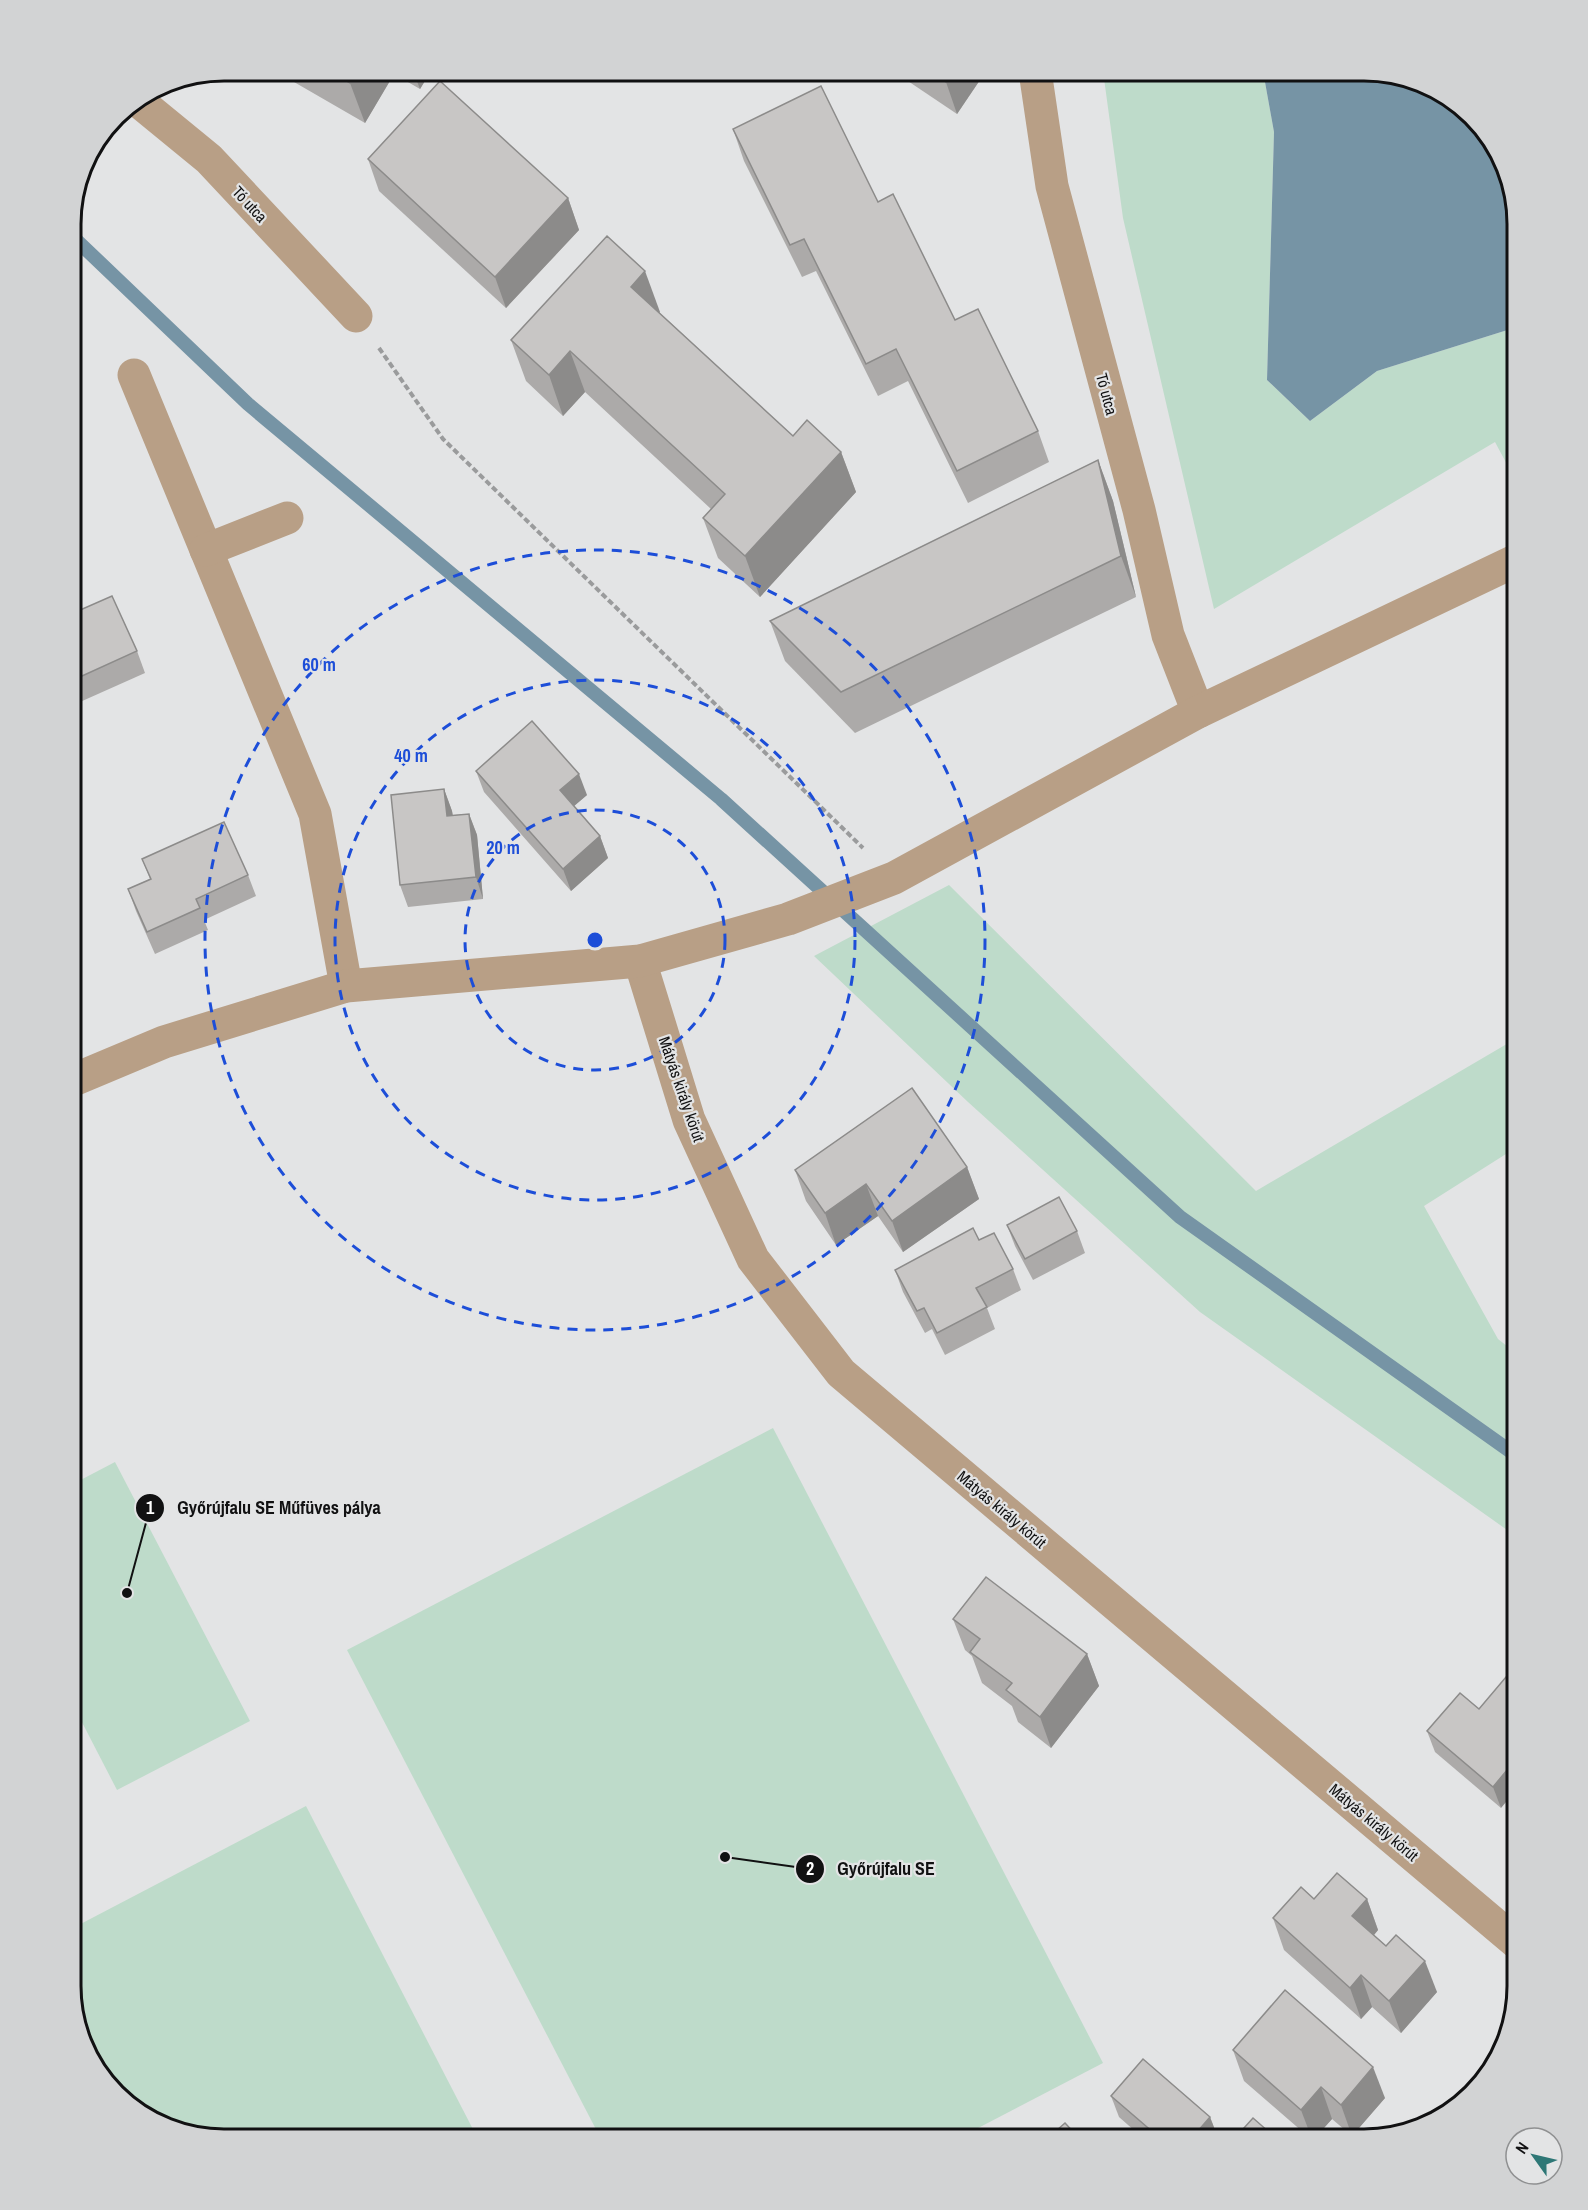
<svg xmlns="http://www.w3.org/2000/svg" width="1588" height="2210" font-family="'Archivo Narrow',sans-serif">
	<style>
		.green { fill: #bedbca }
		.water { fill: #7694a5 }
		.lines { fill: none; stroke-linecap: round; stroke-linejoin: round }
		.stream { stroke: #7694a5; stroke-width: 14 }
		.path { stroke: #9a9b9c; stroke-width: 4; stroke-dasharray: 6 3; stroke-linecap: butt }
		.minor { stroke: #b89f86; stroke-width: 33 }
		.wall { fill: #acaaa9 }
		.shaded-wall { fill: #8c8b8a }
		.building { fill: #c8c6c5; stroke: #8c8b8a; stroke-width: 1.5 }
		.ring { fill: none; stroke: #1d4ed8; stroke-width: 3; stroke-dasharray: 10 8 }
		.labels { text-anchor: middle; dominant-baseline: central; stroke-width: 4.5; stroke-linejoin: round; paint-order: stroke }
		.street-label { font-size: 16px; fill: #111112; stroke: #e3e4e5 }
		.rim { fill: none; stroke: #111112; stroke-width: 3 }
		.centre { fill: #1d4ed8; stroke: #e3e4e5; stroke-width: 3 }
		.ring-label { font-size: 18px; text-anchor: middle; font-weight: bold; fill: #1d4ed8; stroke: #e3e4e5; stroke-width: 4.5; stroke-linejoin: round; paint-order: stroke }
		.leader { fill: none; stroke: #111112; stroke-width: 2 }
		.callout-dot { fill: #111112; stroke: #e3e4e5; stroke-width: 2 }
		.mark-label { font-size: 18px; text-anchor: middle; font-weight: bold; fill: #fff }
		.callout-label { font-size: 18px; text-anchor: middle; font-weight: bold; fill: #111112; stroke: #e3e4e5; stroke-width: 4.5; stroke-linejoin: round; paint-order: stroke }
	</style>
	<rect width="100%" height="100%" fill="#e3e4e5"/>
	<g class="green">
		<path d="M 1103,71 L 1263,71 L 1274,132 L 1267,380 L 1310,421 L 1377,371 L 1517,327 L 1517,483 L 1495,442 L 1214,609 L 1123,218 Z"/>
		<path d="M 949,885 L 1256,1191 L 1517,1038 L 1517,1147 L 1424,1206 L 1498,1339 L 1517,1354 L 1517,1537 L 1200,1312 L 968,1102 L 814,956 Z"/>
		<path d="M 773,1428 L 1103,2063 L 957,2139 L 601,2139 L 347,1650 Z"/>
		<path d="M 115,1462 L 250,1721 L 117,1790 L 71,1701 L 71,1485 Z"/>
		<path d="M 306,1806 L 478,2139 L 214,2139 L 147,2119 L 91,2063 L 71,1986 L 71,1929 Z"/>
	</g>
	<path class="water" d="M 1263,71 L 1374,71 L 1441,91 L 1497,147 L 1517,224 L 1517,327 L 1377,371 L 1310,421 L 1267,380 L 1274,132 Z"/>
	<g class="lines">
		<path class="stream" d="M 71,235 L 248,404 L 721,799 L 1180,1217 L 1517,1456"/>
		<path class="path" d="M 379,348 L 443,439 L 863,848"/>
		<g class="minor">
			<path d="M 1035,71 L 1052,186 L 1139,510 L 1168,635 L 1198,712"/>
			<path d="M 137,100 L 209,159 L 356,316"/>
			<path d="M 134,375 L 315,814 L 346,986"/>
			<path d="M 206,550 L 287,518"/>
			<path d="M 640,961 L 689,1120 L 753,1259 L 841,1373 L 1517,1943"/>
			<path d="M 71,1081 L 164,1042 L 346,986 L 640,961 L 788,919 L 894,878 L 1198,712 L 1517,560"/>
		</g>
	</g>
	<g class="wall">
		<path d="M 275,71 L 431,71 L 420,89 L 394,74 L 365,123 Z"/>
		<path d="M 893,71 L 986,71 L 957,114 Z"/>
		<path d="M 733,129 L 878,202 L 955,320 L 1038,431 L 1049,462 L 968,503 L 908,381 L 878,396 L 816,271 L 802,277 L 744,161 Z"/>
		<path d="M 368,159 L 568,198 L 579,230 L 506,308 L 379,191 Z"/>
		<path d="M 659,312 L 793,436 L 841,452 L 856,492 L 760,597 L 718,558 L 703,518 L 711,509 L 585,392 L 563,416 L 526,381 L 511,340 L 660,312 Z"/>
		<path d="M 1098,460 L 1113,501 L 1136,597 L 855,733 L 785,661 L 770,621 Z"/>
		<path d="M 71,614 L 137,651 L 145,673 L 71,706 Z"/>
		<path d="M 476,771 L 587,795 L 574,806 L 600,836 L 608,858 L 571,891 L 484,792 Z"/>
		<path d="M 444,789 L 452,811 L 453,815 L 469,814 L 477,835 L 483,899 L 408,907 L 400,885 Z"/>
		<path d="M 142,859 L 248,875 L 256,896 L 204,920 L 208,930 L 155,954 L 136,911 L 128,889 L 150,879 Z"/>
		<path d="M 967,1167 L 979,1199 L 903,1252 L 878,1216 L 836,1245 L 806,1201 L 795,1170 Z"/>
		<path d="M 1007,1225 L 1077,1231 L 1085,1253 L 1033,1280 L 1015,1246 Z"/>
		<path d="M 979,1240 L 1013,1269 L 1021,1290 L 987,1308 L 995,1329 L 945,1355 L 932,1329 L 925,1333 L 903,1292 L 895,1270 Z"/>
		<path d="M 953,1619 L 1087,1654 L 1099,1686 L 1051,1748 L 1018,1722 L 1012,1706 L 982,1683 L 972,1656 L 965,1650 Z"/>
		<path d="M 1479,1709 L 1501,1808 L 1435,1752 L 1427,1731 Z"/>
		<path d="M 1314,1899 L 1367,1899 L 1378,1930 L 1374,1935 L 1437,1992 L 1401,2033 L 1372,2007 L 1361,2019 L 1284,1950 L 1273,1918 Z"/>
		<path d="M 1233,2050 L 1385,2098 L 1352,2136 L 1332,2119 L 1314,2139 L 1311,2139 L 1244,2081 Z"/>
		<path d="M 1111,2096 L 1210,2117 L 1218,2138 L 1217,2139 L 1144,2139 L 1119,2117 Z"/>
	</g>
	<g class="shaded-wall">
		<path d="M 357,71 L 392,71 L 394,74 L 365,123 L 350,83 Z"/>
		<path d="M 413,71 L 431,71 L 420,89 Z"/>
		<path d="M 954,71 L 986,71 L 957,114 L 946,82 Z"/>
		<path d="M 568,198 L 579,230 L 506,308 L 495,277 Z"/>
		<path d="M 645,271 L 660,312 L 646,327 L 631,287 Z"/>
		<path d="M 570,351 L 585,392 L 563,416 L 549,375 Z"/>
		<path d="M 841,452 L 856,492 L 760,597 L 745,556 Z"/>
		<path d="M 1098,460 L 1113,501 L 1136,597 L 1121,556 Z"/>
		<path d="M 579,774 L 587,795 L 567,812 L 560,790 Z"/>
		<path d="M 444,789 L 452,811 L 455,838 L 447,816 Z"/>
		<path d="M 469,814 L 477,835 L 483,899 L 476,877 Z"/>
		<path d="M 600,836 L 608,858 L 571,891 L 563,869 Z"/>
		<path d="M 967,1167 L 979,1199 L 903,1252 L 892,1221 Z"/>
		<path d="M 866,1184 L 878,1216 L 836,1245 L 825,1213 Z"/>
		<path d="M 1087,1654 L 1099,1686 L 1051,1748 L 1040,1717 Z"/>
		<path d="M 1517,1758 L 1517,1789 L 1501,1808 L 1493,1787 Z"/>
		<path d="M 1367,1899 L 1378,1930 L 1364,1947 L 1352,1916 Z"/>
		<path d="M 1425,1961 L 1437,1992 L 1401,2033 L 1389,2001 Z"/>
		<path d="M 1361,1975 L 1372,2007 L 1361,2019 L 1350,1988 Z"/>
		<path d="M 1373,2067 L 1385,2098 L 1352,2136 L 1341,2105 Z"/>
		<path d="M 1321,2087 L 1332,2119 L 1314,2139 L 1312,2139 L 1301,2110 Z"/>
		<path d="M 1210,2117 L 1218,2138 L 1217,2139 L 1191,2139 Z"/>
	</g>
	<g class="building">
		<path d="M 329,71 L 357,71 L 350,83 Z"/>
		<path d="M 928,71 L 954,71 L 946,82 Z"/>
		<path d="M 440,81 L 568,198 L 495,277 L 368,159 Z"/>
		<path d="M 821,86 L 878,202 L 893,194 L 955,320 L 978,309 L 1038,431 L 957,471 L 896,349 L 866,364 L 804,239 L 790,245 L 733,129 Z"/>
		<path d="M 607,236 L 645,271 L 631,287 L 793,436 L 807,420 L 841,452 L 745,556 L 703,518 L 725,494 L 570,351 L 549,375 L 511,340 Z"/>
		<path d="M 1098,460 L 1121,556 L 841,692 L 770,621 Z"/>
		<path d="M 112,596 L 137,651 L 71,681 L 71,614 Z"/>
		<path d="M 532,721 L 579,774 L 560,790 L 600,836 L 563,869 L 476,771 Z"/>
		<path d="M 444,789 L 447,816 L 469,814 L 476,877 L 400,885 L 391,795 Z"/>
		<path d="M 224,822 L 248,875 L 196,899 L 200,908 L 147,932 L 128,889 L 151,879 L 142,859 Z"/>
		<path d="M 912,1088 L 967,1167 L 892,1221 L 866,1184 L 825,1213 L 795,1170 Z"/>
		<path d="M 1059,1197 L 1077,1231 L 1025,1259 L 1007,1225 Z"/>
		<path d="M 973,1228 L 979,1240 L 994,1233 L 1013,1269 L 976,1288 L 987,1307 L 937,1333 L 924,1308 L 917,1311 L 895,1270 Z"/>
		<path d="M 986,1577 L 1087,1654 L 1040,1717 L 1006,1690 L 1012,1683 L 970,1652 L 980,1639 L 953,1619 Z"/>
		<path d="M 1517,1664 L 1517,1739 L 1516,1740 L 1517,1741 L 1517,1758 L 1493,1787 L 1427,1731 L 1460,1693 L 1479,1709 Z"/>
		<path d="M 1337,1873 L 1367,1899 L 1352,1916 L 1386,1946 L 1396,1935 L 1425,1961 L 1389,2001 L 1361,1975 L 1350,1988 L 1273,1918 L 1301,1887 L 1314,1899 Z"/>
		<path d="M 1285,1990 L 1373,2067 L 1341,2105 L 1321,2087 L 1301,2110 L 1233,2050 Z"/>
		<path d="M 1143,2059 L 1210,2117 L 1191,2139 L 1161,2139 L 1111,2096 Z"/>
		<path d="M 1253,2118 L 1277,2139 L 1234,2139 Z"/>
		<path d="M 1065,2123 L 1080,2139 L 1047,2139 Z"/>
	</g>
	<g class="ring">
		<circle cx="595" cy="940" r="130"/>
		<circle cx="595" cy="940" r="260"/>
		<circle cx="595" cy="940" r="390"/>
	</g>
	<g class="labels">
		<g class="street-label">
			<text transform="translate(250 204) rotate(47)">Tó utca</text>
			<text transform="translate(1107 394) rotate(75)">Tó utca</text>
			<text transform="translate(682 1089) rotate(71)">Mátyás király körút</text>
			<text transform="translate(1002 1509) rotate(40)">Mátyás király körút</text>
			<text transform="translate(1374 1822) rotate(40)">Mátyás király körút</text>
		</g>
	</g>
	<path d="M0 0H1588V2210H0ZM224 81H1364A143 143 0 0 1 1507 224V1986A143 143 0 0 1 1364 2129H224A143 143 0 0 1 81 1986V224A143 143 0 0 1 224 81Z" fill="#d2d3d4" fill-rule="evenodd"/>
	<path class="rim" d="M224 81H1364A143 143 0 0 1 1507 224V1986A143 143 0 0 1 1364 2129H224A143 143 0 0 1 81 1986V224A143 143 0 0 1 224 81Z"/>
	<circle cx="595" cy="940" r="9" class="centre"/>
	<g class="ring-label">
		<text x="319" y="671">60 m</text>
		<text x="411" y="762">40 m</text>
		<text x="503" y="854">20 m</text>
	</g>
	<path class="leader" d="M127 1593L150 1508M725 1857L810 1869"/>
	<g class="callout-dot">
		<circle cx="127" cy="1593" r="6"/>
		<circle cx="725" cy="1857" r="6"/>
		<circle cx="150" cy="1508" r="15"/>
		<circle cx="810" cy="1869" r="15"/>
	</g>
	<g class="mark-label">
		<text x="150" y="1514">1</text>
		<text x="810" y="1875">2</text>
	</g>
	<g class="callout-label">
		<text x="279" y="1514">Győrújfalu SE Műfüves pálya</text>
		<text x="886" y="1875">Győrújfalu SE</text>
	</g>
	<g transform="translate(1534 2156) rotate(304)"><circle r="28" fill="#e3e4e5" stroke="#8f9091" stroke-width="1.5"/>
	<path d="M0-4.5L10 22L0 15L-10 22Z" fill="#2e7776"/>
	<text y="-9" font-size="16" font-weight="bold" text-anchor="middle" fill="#111112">N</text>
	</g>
</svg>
